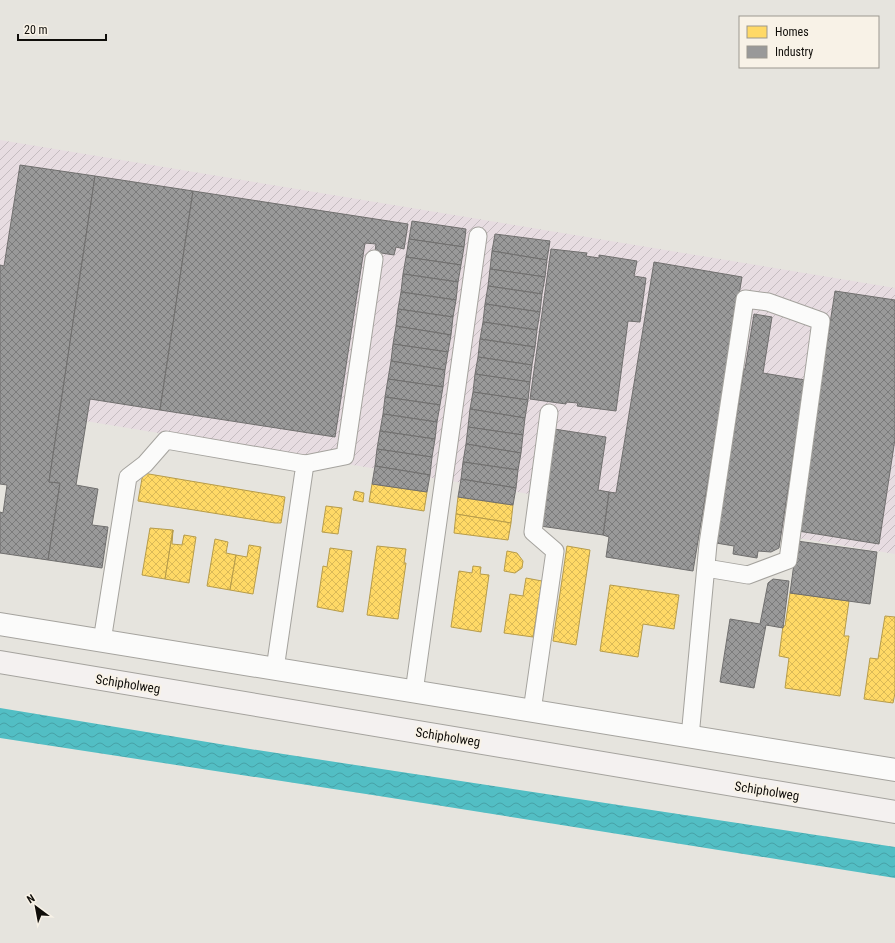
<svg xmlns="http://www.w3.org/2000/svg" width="895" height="943" font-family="'Roboto Condensed',sans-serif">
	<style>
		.industrial { fill: url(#industrial-furrows) }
		.water { fill: url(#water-waves) }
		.homes { fill: url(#homes-cross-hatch); stroke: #b79c4a }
		.industry { fill: url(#industry-cross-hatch); stroke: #706f6e }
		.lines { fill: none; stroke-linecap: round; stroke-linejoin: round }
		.service-casing { stroke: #a5a39e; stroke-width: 19 }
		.minor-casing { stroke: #a5a39e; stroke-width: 24 }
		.secondary-casing { stroke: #a5a39e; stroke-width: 24 }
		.service { stroke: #fbfbfa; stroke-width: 17 }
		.minor { stroke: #fbfbfa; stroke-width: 22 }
		.secondary { stroke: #f4f1f0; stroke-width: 22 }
		.labels { text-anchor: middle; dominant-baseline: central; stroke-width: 4; stroke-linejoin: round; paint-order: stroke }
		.street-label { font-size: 13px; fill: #100e0a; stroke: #f8f2e7 }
	</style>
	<defs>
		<pattern id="industrial-furrows" width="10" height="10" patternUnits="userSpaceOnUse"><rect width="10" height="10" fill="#e7dce1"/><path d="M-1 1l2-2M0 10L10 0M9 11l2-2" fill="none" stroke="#c5bcc0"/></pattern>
		<pattern id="water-waves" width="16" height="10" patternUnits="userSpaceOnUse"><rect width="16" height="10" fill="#52bec4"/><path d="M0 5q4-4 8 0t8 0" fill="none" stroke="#46a2a7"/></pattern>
		<pattern id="homes-cross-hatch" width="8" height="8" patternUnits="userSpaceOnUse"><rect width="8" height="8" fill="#ffd966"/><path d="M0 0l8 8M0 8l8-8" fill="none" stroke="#dab957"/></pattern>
		<pattern id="industry-cross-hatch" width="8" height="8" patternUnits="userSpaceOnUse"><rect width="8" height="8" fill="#999"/><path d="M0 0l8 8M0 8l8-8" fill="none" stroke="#7b7b7b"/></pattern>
	</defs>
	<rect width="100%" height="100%" fill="#e6e4de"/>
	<path class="industrial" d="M 0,140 L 895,288 L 895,554 L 0,407 Z"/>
	<path class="water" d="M 0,708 L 250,749 L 895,847 L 895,878 L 379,796 L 0,738 Z"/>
	<g class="homes">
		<path d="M 143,473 L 285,497 L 281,523 L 275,523 L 138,501 Z"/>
		<path d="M 372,484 L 427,492 L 424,511 L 369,502 Z"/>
		<path d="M 355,491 L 364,493 L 363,502 L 353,500 Z"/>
		<path d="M 458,497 L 513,505 L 511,523 L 456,514 Z"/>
		<path d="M 326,506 L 342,508 L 338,534 L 322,532 Z"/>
		<path d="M 456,514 L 511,523 L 508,540 L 454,533 Z"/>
		<path d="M 150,528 L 173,530 L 165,579 L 142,575 Z"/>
		<path d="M 173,530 L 172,544 L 182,545 L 184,535 L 196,537 L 189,583 L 165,579 Z"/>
		<path d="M 215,539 L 228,542 L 226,553 L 236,555 L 230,590 L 207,586 Z"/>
		<path d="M 249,545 L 261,547 L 253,594 L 230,590 L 236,555 L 247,557 Z"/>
		<path d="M 377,546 L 406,549 L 404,563 L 406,563 L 398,619 L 367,615 Z"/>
		<path d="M 567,546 L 590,550 L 576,645 L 553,641 Z"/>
		<path d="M 330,548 L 352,551 L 343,612 L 317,607 L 323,566 L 327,567 Z"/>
		<path d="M 507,551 L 517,553 L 523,561 L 522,568 L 515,573 L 504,571 Z"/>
		<path d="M 473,566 L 481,567 L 480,574 L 489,575 L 481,632 L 451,627 L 459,571 L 472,573 Z"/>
		<path d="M 526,578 L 542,581 L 533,637 L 504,633 L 510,594 L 523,596 Z"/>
		<path d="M 610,585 L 679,595 L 674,629 L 643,624 L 638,657 L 600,651 Z"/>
		<path d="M 790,593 L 849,601 L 844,636 L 849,636 L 840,696 L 785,688 L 789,658 L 779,656 L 783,626 L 785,626 Z"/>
		<path d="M 885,616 L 895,617 L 895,693 L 893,703 L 864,699 L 870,658 L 878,659 Z"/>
	</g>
	<g class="industry">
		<path d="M 20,165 L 95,176 L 49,482 L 60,483 L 48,560 L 0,553 L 0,512 L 3,513 L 7,485 L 0,484 L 0,265 L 4,266 Z"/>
		<path d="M 95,176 L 193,191 L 160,410 L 90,399 L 76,485 L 98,489 L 92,525 L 108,527 L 102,568 L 48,560 L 60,483 L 49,482 Z"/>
		<path d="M 193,191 L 408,224 L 404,249 L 396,247 L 394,255 L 375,252 L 376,244 L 365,243 L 335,437 L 160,410 Z"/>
		<path d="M 412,221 L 466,229 L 464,247 L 409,239 Z"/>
		<path d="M 495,234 L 550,241 L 547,260 L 492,251 Z"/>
		<path d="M 409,239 L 464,247 L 461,265 L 406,257 Z"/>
		<path d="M 551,249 L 587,253 L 586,256 L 599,258 L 599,255 L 637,261 L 634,276 L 646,278 L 640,322 L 628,321 L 616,411 L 577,406 L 578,403 L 566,402 L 566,404 L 530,399 Z"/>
		<path d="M 492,251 L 547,260 L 545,277 L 490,269 Z"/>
		<path d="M 406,257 L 461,265 L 458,282 L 403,274 Z"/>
		<path d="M 654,262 L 742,277 L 693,571 L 606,557 L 609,537 L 603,535 L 609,492 L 616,493 Z"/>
		<path d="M 490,269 L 545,277 L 542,294 L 488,286 Z"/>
		<path d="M 403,274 L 458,282 L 456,300 L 401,292 Z"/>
		<path d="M 488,286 L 542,294 L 540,312 L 485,304 Z"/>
		<path d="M 835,291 L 895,300 L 895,439 L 879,544 L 798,531 Z"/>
		<path d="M 401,292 L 456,300 L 453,317 L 398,309 Z"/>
		<path d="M 485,304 L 540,312 L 537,330 L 483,322 Z"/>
		<path d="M 398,309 L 453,317 L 451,335 L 396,326 Z"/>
		<path d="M 754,314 L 772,317 L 763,373 L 805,380 L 779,548 L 771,552 L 758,551 L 757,558 L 733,554 L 734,546 L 716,543 L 744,369 L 745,369 Z"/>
		<path d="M 483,322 L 537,330 L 535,347 L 480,339 Z"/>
		<path d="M 396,326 L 451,335 L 448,352 L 393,344 Z"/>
		<path d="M 480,339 L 535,347 L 532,365 L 478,357 Z"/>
		<path d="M 393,344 L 448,352 L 445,370 L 391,361 Z"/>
		<path d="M 478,357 L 532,365 L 530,382 L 475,374 Z"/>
		<path d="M 391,361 L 445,370 L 443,387 L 388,379 Z"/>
		<path d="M 475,374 L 530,382 L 528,400 L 473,392 Z"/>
		<path d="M 388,379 L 443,387 L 440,405 L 385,397 Z"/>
		<path d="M 473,392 L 528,400 L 525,418 L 470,409 Z"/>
		<path d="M 385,397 L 440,405 L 437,422 L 383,414 Z"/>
		<path d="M 470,409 L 525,418 L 523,435 L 468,427 Z"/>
		<path d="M 383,414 L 437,422 L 435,439 L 380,431 Z"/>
		<path d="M 468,427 L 523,435 L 521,453 L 466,444 Z"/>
		<path d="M 554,429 L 606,437 L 598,490 L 609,492 L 603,535 L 540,526 Z"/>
		<path d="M 380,431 L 435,439 L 432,457 L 377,449 Z"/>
		<path d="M 466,444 L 521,453 L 518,470 L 463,462 Z"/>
		<path d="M 377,449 L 432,457 L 430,475 L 375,466 Z"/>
		<path d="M 463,462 L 518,470 L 516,488 L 461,479 Z"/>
		<path d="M 375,466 L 430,475 L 427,492 L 372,484 Z"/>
		<path d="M 461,479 L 516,488 L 513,505 L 458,497 Z"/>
		<path d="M 797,541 L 877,552 L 870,604 L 790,593 Z"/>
		<path d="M 773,579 L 789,581 L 783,628 L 766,625 L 754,688 L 720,682 L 730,619 L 760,624 L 768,583 Z"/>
	</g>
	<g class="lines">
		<g class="service-casing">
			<g id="service">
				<path d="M 305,464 L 345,456 L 374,259"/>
				<path d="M 102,641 L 128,477 L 145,464 L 166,440 L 305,464 L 275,669"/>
				<path d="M 414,692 L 478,236"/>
				<path d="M 532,711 L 555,551 L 533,532 L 549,413"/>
				<path d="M 690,737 L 708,544 L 745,299 L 768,302 L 821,321 L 788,560 L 748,575 L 706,568"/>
			</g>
		</g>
		<g class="minor-casing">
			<path id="minor" d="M 0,624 L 895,770"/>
		</g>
		<g class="secondary-casing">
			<path id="secondary" d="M 0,662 L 895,812"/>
		</g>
		<use href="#service" class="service"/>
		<use href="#minor" class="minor"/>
		<use href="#secondary" class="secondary"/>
	</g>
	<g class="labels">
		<g class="street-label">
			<text transform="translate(128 684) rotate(9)">Schipholweg</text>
			<text transform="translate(448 737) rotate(9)">Schipholweg</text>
			<text transform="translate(767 791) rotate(9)">Schipholweg</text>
		</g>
	</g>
	<rect x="739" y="16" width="140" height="52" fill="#f8f2e7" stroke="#9b978f"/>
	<rect x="747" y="26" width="20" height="12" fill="#ffd966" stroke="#9b978f"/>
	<text x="775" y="36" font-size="12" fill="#100e0a">Homes</text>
	<rect x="747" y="46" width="20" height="12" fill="#999999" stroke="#9b978f"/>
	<text x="775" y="56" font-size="12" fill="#100e0a">Industry</text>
	<g transform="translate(36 907) rotate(328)" stroke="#f8f2e7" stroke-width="3" paint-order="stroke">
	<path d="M0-3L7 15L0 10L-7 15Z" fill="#100e0a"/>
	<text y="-6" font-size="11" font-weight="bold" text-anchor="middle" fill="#100e0a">N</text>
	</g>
	<path d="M18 34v6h88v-6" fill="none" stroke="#100e0a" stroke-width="2"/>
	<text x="24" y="34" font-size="12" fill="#100e0a" stroke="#f8f2e7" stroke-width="3" paint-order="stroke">20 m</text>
</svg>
